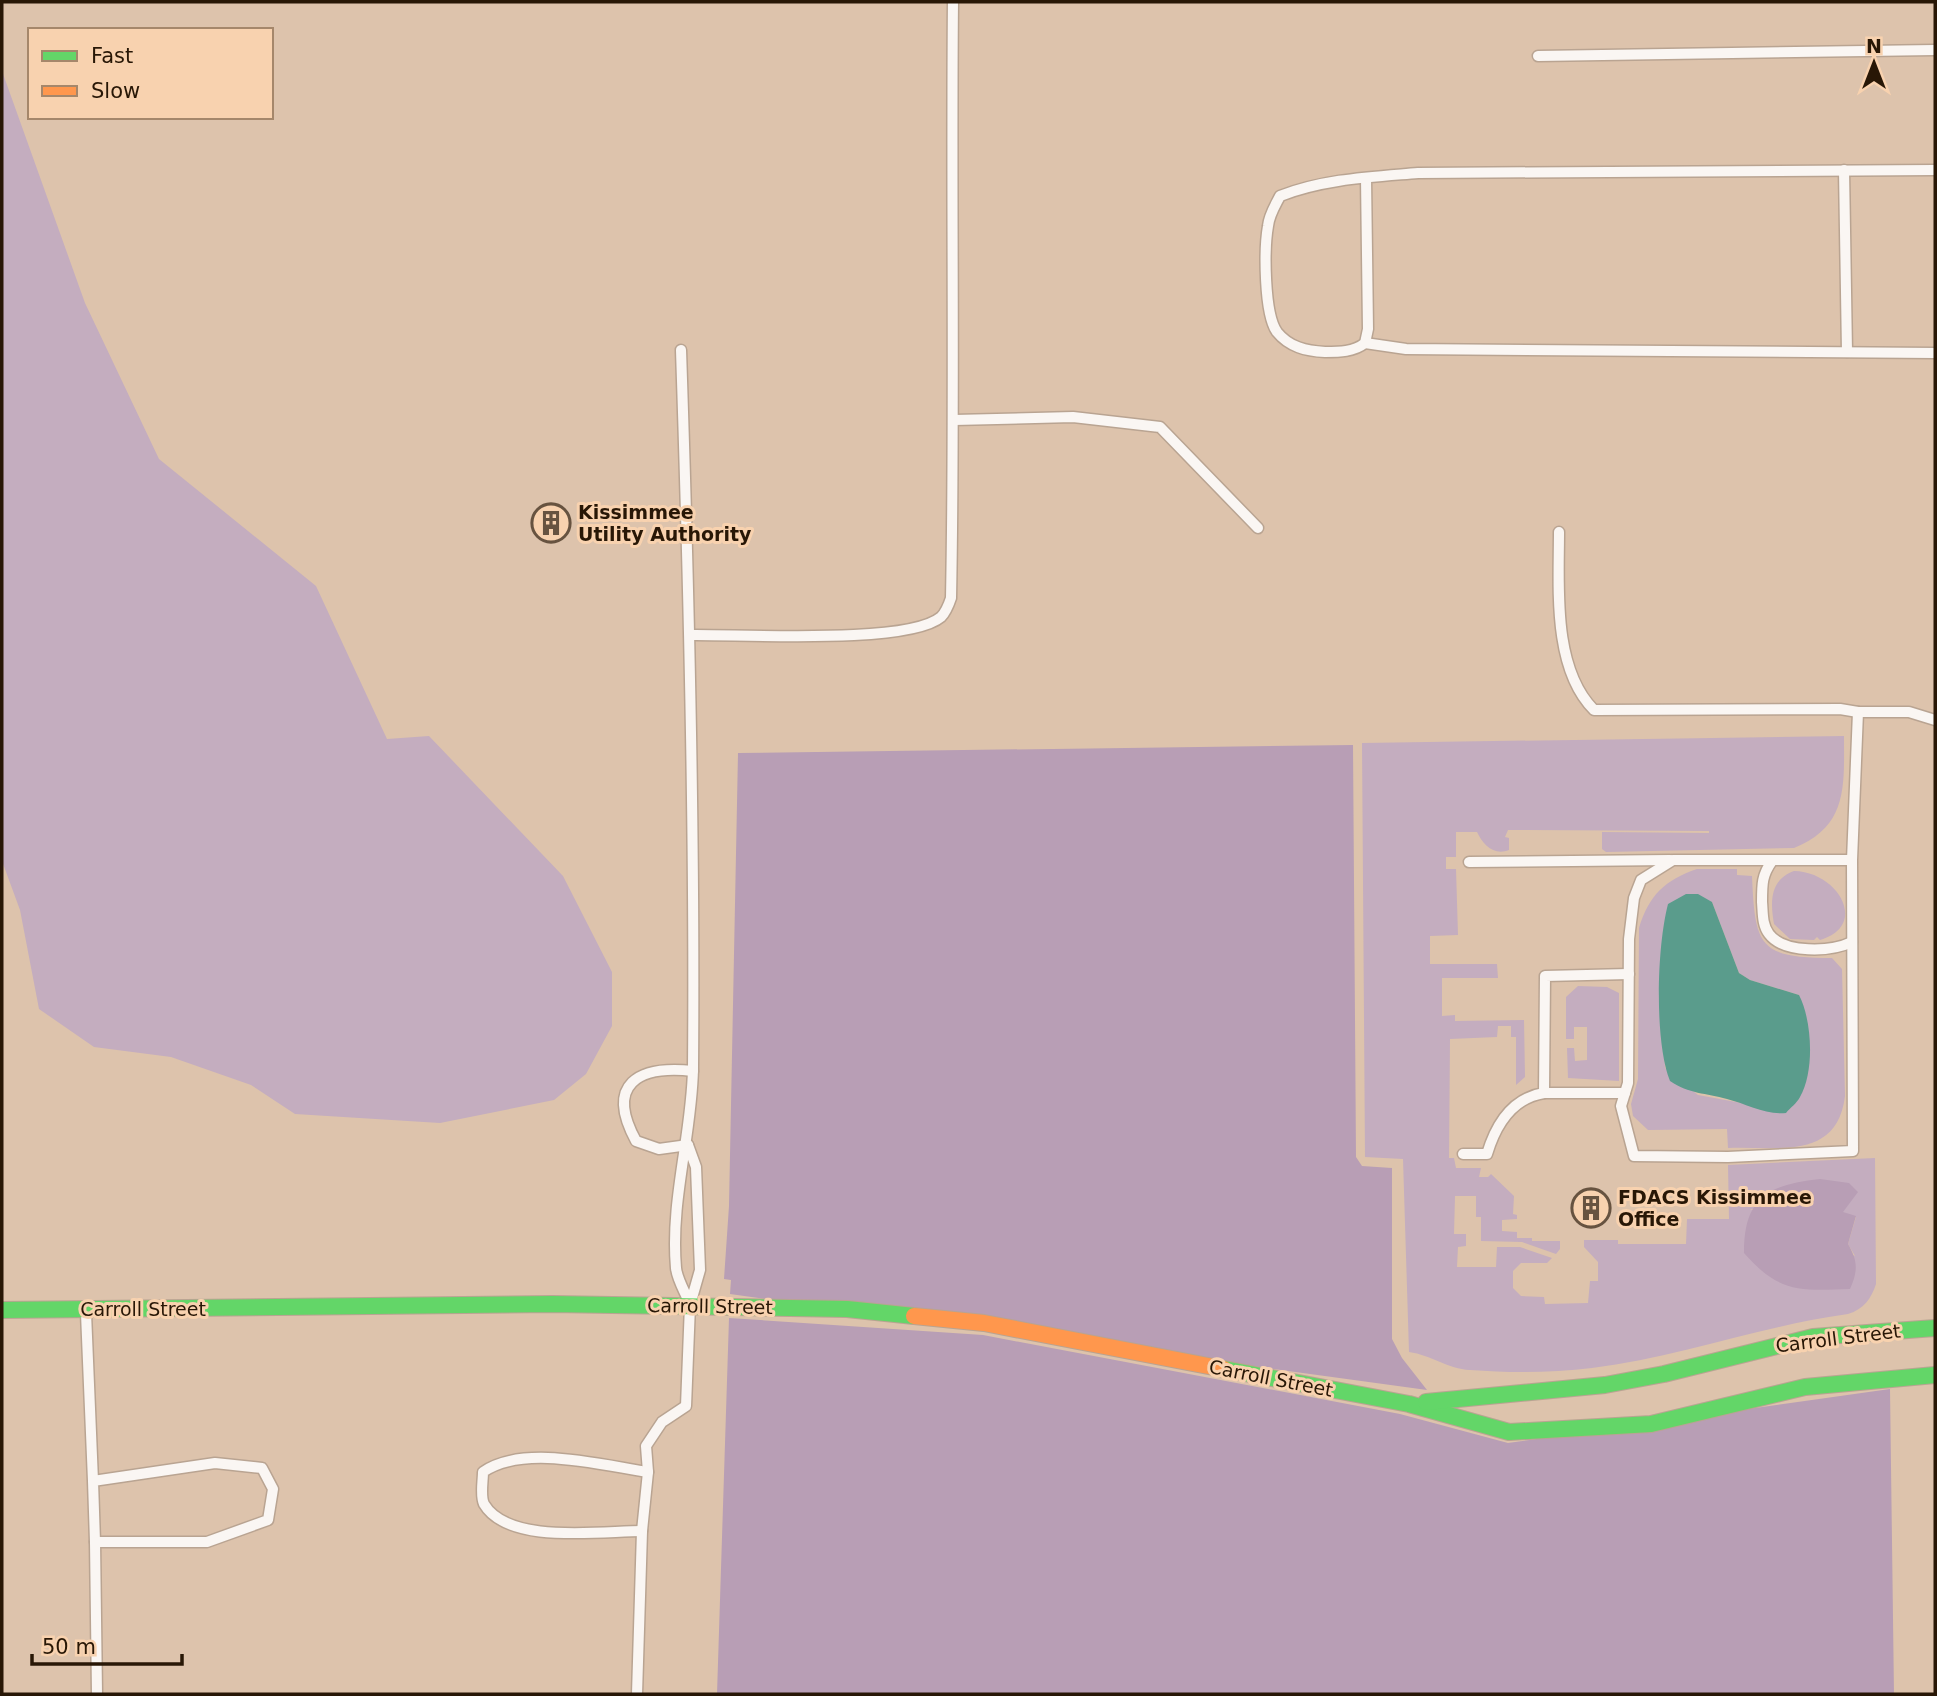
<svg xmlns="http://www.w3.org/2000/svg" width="1937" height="1696" font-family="'DejaVu Sans',sans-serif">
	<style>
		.green { fill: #c4adbf; fill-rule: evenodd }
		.forest { fill: #b89eb5 }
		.water { fill: #5a9c8c }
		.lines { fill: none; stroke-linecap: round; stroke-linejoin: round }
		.lane-casing { stroke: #b9a492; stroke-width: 13 }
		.fast-casing { stroke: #b9a492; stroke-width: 18 }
		.slow-casing { stroke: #b9a492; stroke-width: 18 }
		.lane { stroke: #faf6f3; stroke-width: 10 }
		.fast { stroke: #63d668; stroke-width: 16 }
		.slow { stroke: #ff974d; stroke-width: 16 }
		.labels { text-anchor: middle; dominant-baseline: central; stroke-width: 6; stroke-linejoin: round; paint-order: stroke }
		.poi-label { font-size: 19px; font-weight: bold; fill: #281706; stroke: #f8d2af; text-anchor: start }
		.street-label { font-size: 19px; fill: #281706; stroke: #f8d2af }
	</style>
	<rect width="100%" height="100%" fill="#ddc3ac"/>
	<g class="green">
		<path d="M 2,71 L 85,303 L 159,459 L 316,586 L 387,739 L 429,736 L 563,876 L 612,972 L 612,1026 L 586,1074 L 554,1100 L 440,1123 L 295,1114 L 251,1085 L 171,1057 L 94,1047 L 39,1009 L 20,910 L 2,861 Z"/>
		<path d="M 1844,736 C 1844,787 1848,826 1794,848 L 1606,852 L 1602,849 L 1602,832 L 1709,833 L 1709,831 L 1508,830 L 1505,837 L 1509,838 L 1509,850 C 1494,856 1483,845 1477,832 L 1456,832 L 1456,857 L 1446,857 L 1446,869 L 1456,869 L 1458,935 L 1430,936 L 1430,964 L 1497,964 L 1498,978 L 1442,978 L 1442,1016 L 1455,1015 L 1455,1021 L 1524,1020 L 1525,1077 L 1516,1085 L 1516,1037 L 1511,1037 L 1511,1026 L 1498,1026 L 1497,1037 L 1450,1039 L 1449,1158 L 1454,1158 L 1456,1168 L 1481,1168 L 1479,1177 L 1488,1177 L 1491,1174 L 1514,1196 L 1513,1214 L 1517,1215 L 1517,1219 L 1502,1220 L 1502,1231 L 1517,1232 L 1517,1238 L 1532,1238 L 1532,1241 L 1560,1241 L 1560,1249 L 1556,1254 L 1522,1242 L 1481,1241 L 1481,1217 L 1476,1217 L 1476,1196 L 1455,1196 L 1454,1234 L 1466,1234 L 1466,1246 L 1458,1247 L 1457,1267 L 1496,1267 L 1497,1247 L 1520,1247 L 1552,1258 L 1547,1263 L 1521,1263 L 1513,1271 L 1513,1288 L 1521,1296 L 1544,1297 L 1545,1304 L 1588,1303 L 1590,1281 L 1598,1281 L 1598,1262 L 1584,1247 L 1584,1240 L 1618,1240 L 1618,1244 L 1686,1244 L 1687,1219 L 1729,1219 L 1728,1165 L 1875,1158 L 1876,1284 C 1871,1299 1864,1309 1848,1314 C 1761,1326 1679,1357 1592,1368 C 1552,1373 1510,1373 1470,1370 C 1448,1369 1431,1355 1409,1352 L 1403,1159 L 1365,1157 L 1362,743 ZM 1750,1209 L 1856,1217 L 1848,1244 L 1855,1256 Z"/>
		<path d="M 1697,869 L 1737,869 L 1737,875 L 1752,876 C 1755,946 1759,958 1832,958 L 1842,969 L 1845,1096 C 1837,1161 1778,1146 1728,1148 L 1727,1129 L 1648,1130 L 1633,1116 L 1631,1104 L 1638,1079 L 1639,928 C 1649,895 1665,880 1697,869 ZM 1712,902 L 1739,973 L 1750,980 L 1799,995 L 1747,1104 L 1698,1095 L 1665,1068 L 1660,973 Z"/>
		<path d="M 1794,871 C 1839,872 1869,926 1820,940 L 1817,937 L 1814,940 L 1790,939 L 1774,924 C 1770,901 1770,880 1794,871 Z"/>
		<path d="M 1578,986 L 1607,987 L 1619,993 L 1619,1081 L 1568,1078 L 1567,1048 L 1574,1048 L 1575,1061 L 1587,1060 L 1587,1027 L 1574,1027 L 1574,1039 L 1566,1039 L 1566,997 Z"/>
	</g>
	<g class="forest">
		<path d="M 1353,745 L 1356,1157 L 1362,1166 L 1392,1168 L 1392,1339 L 1402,1358 L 1427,1390 L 730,1294 L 731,1280 L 724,1279 L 729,1206 L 738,753 Z"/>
		<path d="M 1820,1179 L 1849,1183 L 1858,1192 L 1843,1212 L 1856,1216 L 1848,1244 C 1858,1261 1858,1271 1850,1289 C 1800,1291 1779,1293 1744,1253 C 1744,1197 1768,1185 1820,1179 Z"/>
		<path d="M 729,1318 L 983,1335 L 1400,1414 L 1508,1443 L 1890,1389 L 1894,1694 L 717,1694 Z"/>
	</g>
	<path class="water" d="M 1686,894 L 1698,894 L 1712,902 L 1739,973 L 1750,980 L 1799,995 C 1812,1020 1815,1071 1800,1097 C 1797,1103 1790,1108 1786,1113 C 1765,1115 1747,1104 1727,1099 C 1706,1093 1689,1094 1670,1081 C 1654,1041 1657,946 1668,904 Z"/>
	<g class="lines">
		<g class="lane-casing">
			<g id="lane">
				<path d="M 1538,56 L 1935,50"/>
				<path d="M 1844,170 L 1847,352"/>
				<path d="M 1366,178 L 1368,329 L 1365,343 C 1354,352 1339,352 1325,352 C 1306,351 1289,347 1277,332 C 1264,314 1264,249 1268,226 C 1269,215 1275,206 1280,196 C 1323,179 1371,177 1418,173 L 1935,170"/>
				<path d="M 1365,343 L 1406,349 L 1935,353"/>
				<path d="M 681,350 C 689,589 695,829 693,1068 C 692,1135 670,1200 676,1268 C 677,1279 685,1292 689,1302"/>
				<path d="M 954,420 L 1073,417 L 1160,427 L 1258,528"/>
				<path d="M 1559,532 C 1559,586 1552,668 1594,710 L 1840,709 L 1858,712"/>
				<path d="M 690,635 C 739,634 908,645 941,617 C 946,612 949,604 951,598 C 955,399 951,201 953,2"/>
				<path d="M 1852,860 L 1673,860 L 1641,880 L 1634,898 L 1629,939 L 1628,1083 L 1621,1106 L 1634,1156 L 1728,1157 L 1853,1151 L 1852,860 L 1858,712 L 1909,712 L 1935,720"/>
				<path d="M 1772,861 C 1762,875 1762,884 1762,902 C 1763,913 1762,925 1769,934 C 1784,954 1831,952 1852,942"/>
				<path d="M 1469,862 L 1670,860"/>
				<path d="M 1544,1093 L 1625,1093"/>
				<path d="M 688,1145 L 659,1149 L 636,1141 C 605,1084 638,1065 693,1071"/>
				<path d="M 1463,1154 L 1487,1154 C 1496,1124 1512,1098 1544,1093 L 1545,976 L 1629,974"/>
				<path d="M 86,1313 L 93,1481 L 215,1463 L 262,1468 L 273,1489 L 268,1520 L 207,1542 L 95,1542 L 93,1481"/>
				<path d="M 642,1531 C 601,1531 508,1545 484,1504 C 480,1496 483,1481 483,1472 C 523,1444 601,1465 648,1472"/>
				<path d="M 95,1542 L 97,1694"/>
				<path d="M 637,1694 L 642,1531 L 648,1472 L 646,1446 L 662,1422 L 686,1406 L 690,1305 L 700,1270 L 696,1167 L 688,1145"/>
			</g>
		</g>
		<g class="fast-casing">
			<g id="fast">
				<path d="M 2,1310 L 552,1304 L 847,1309 L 914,1316"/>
				<path d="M 1224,1369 L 1409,1404 L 1509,1432 L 1651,1424 L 1805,1387 L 1935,1375"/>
				<path d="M 1426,1402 L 1605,1385 L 1664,1374 L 1813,1337 L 1935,1328"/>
			</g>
		</g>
		<g class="slow-casing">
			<path id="slow" d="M 914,1316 L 984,1323 L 1224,1369"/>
		</g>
		<use href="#lane" class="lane"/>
		<use href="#fast" class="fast"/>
		<use href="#slow" class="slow"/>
	</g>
	<defs>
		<g id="building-ring" transform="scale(2.0125)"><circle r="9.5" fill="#f8d2af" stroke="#675340" stroke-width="1.5"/><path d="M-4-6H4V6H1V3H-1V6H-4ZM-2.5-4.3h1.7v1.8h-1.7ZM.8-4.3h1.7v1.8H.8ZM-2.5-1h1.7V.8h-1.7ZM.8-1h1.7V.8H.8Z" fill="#675340"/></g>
	</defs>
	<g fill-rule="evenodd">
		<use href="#building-ring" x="551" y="523"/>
		<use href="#building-ring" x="1591" y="1208"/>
	</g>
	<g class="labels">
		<g class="poi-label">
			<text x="578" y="512">Kissimmee<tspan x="578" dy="22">Utility Authority</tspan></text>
			<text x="1618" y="1197">FDACS Kissimmee<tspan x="1618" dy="22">Office</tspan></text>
		</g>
		<g class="street-label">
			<text transform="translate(710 1306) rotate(1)">Carroll Street</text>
			<text x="143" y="1309">Carroll Street</text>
			<text transform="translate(1838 1338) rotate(-7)">Carroll Street</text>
			<text transform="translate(1271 1378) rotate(11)">Carroll Street</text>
		</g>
	</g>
	<rect width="1937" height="1696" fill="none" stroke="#281706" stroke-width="7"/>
	<rect x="28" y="28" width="245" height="91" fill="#f8d2af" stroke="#a5876b" stroke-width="2"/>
	<rect x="42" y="51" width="35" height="10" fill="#63d668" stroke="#a5876b" stroke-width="2"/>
	<text x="91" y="63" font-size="21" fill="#281706">Fast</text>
	<rect x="42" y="86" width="35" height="10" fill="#ff974d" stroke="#a5876b" stroke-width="2"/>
	<text x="91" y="98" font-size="21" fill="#281706">Slow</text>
	<g transform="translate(1874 63)" stroke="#f8d2af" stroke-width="5" paint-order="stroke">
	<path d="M0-5L12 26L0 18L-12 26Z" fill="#281706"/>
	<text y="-10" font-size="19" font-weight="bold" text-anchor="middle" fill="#281706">N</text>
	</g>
	<path d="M32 1654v10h150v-10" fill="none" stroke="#281706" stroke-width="3.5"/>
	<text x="42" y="1654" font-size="21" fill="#281706" stroke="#f8d2af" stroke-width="5" paint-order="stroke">50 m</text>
</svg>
